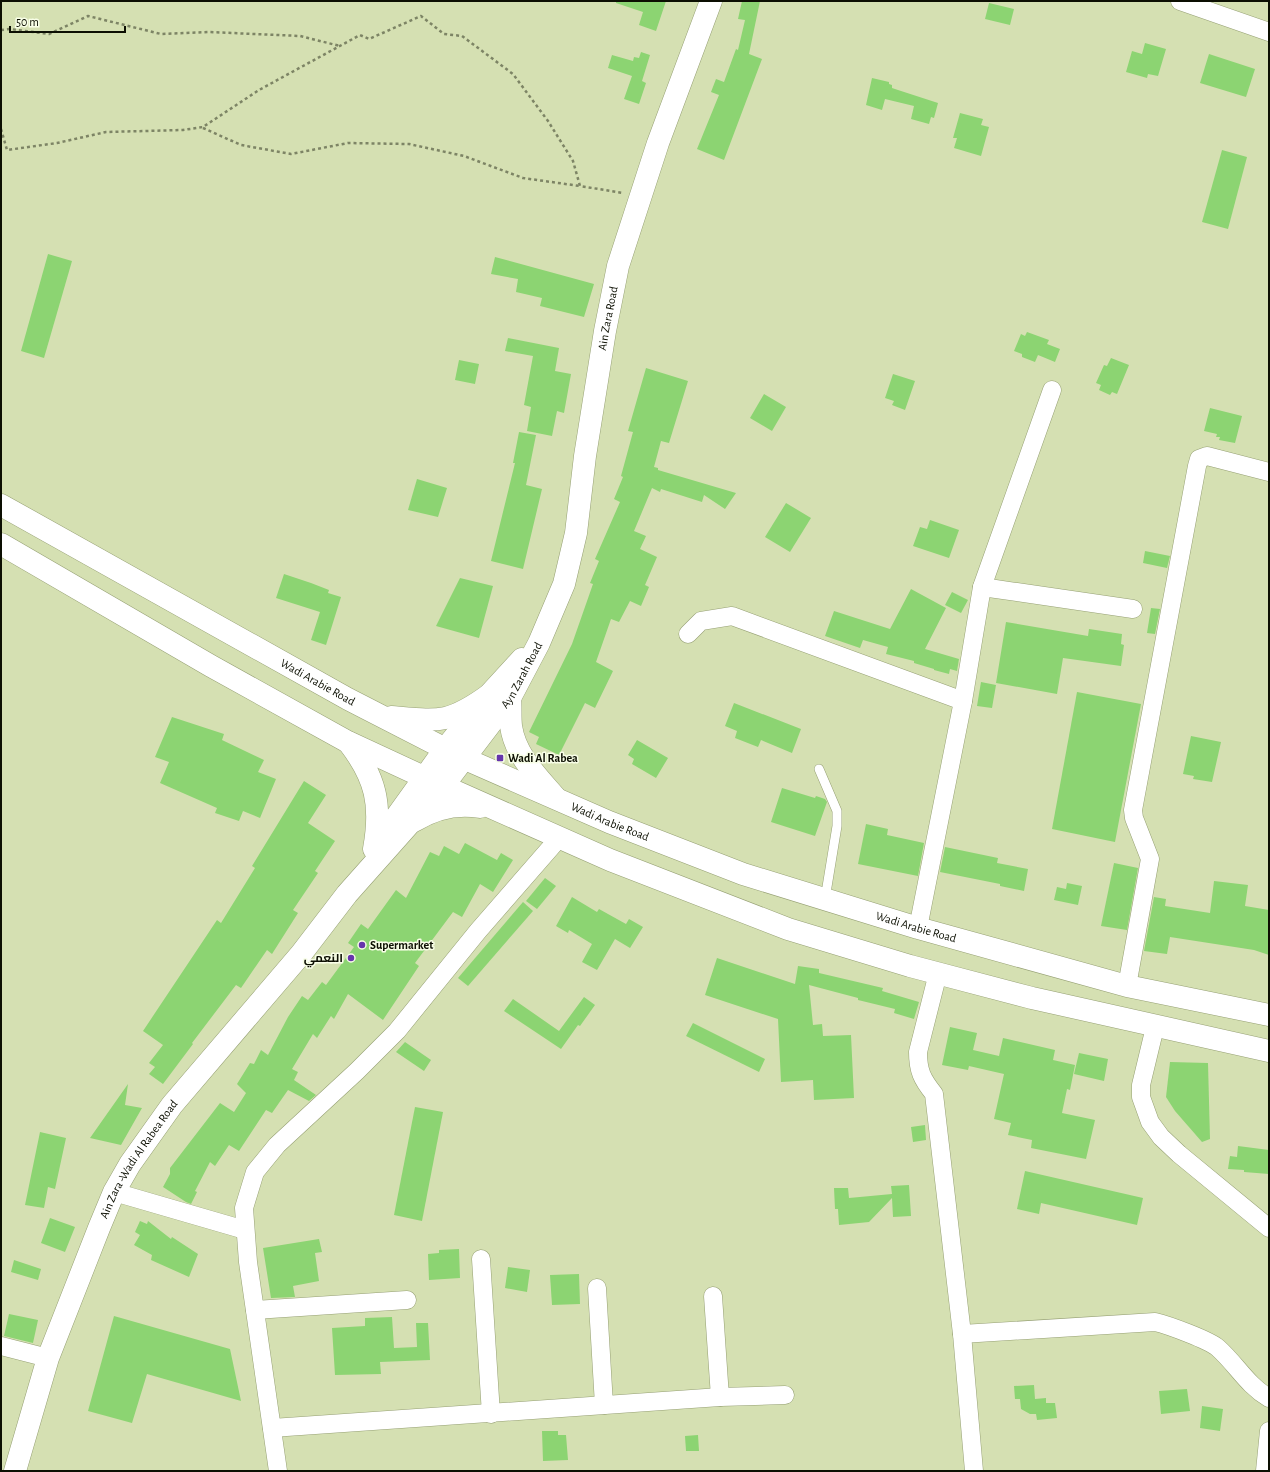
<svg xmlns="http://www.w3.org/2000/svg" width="1270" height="1472" font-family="'Alegreya Sans',Cairo,sans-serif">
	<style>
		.building { fill: #8cd472 }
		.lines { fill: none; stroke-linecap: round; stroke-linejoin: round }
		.service-casing { stroke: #96a074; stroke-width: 10 }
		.minor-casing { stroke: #96a074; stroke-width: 19 }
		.primary-casing { stroke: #96a074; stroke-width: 23 }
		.trunk-casing { stroke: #96a074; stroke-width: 23 }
		.path { stroke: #7d8465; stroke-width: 2.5; stroke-dasharray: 3 3; stroke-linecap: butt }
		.service { stroke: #fff; stroke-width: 9 }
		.minor { stroke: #fff; stroke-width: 18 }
		.primary { stroke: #fff; stroke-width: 22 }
		.trunk { stroke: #fff; stroke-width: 22 }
		.poi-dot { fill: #6635ac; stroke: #f8fee7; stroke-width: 1.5 }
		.labels { text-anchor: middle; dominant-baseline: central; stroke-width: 3; stroke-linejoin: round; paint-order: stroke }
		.street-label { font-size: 12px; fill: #0c0f02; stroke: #f8fee7 }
		.poi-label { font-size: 12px; font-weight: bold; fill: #0c0f02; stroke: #f8fee7; text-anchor: start }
	</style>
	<rect width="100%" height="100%" fill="#d5e0b2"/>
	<g class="building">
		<path d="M 616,1 L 666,1 L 656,31 L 639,25 L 643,12 L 616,3 Z"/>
		<path d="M 742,1 L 760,1 L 749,54 L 762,59 L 724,160 L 697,149 L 719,95 L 711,92 L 716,79 L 724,82 L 736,49 L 738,50 L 745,20 L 738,19 Z"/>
		<path d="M 989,3 L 1014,9 L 1010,25 L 985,19 Z"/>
		<path d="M 1145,43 L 1166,49 L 1158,76 L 1148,74 L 1147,78 L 1126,72 L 1132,51 L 1142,54 Z"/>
		<path d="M 641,52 L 650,55 L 642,81 L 646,83 L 639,104 L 624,99 L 632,76 L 608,68 L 612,55 L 633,61 L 634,57 L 639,58 Z"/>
		<path d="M 1209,54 L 1255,69 L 1246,97 L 1200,83 Z"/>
		<path d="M 872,78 L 889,82 L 889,84 L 892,85 L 892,88 L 898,90 L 938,103 L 934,118 L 931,117 L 929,124 L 911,119 L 914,106 L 885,99 L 882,110 L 866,105 Z"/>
		<path d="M 960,113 L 983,119 L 981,125 L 989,127 L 981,156 L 954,148 L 957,138 L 953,138 Z"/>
		<path d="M 1222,150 L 1247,157 L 1228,229 L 1202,222 Z"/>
		<path d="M 48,254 L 72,261 L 44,358 L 21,351 Z"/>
		<path d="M 495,257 L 594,284 L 584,317 L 540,306 L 542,298 L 516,292 L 518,279 L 491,274 Z"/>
		<path d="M 1027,332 L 1049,340 L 1047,344 L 1060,349 L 1055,362 L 1038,355 L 1035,362 L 1022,357 L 1022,354 L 1014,351 L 1021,334 L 1025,336 Z"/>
		<path d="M 508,338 L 559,348 L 555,371 L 571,374 L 564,413 L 557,411 L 552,436 L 527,431 L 531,407 L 524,405 L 533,356 L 505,351 Z"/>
		<path d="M 1111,358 L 1129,365 L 1117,394 L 1112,392 L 1110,395 L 1099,390 L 1101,385 L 1096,383 L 1104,365 L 1107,366 Z"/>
		<path d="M 459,360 L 479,364 L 475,384 L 455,380 Z"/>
		<path d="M 646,368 L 688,381 L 669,443 L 661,441 L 654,467 L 658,468 L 658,470 L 736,493 L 725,509 L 704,495 L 702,502 L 661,489 L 660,492 L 652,488 L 634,531 L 646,536 L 640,549 L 657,557 L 645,585 L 649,587 L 641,606 L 630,601 L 619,622 L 611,619 L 596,662 L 613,671 L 595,708 L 585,703 L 559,755 L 536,744 L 539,737 L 529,732 L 572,644 L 593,584 L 590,583 L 599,561 L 595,559 L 620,502 L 614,499 L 623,477 L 621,476 L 633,432 L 628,431 Z"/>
		<path d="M 893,374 L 915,381 L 905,410 L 892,405 L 894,401 L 885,398 Z"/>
		<path d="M 764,394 L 786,407 L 772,431 L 750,418 Z"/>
		<path d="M 1210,408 L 1242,416 L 1235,443 L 1219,440 L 1220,437 L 1216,437 L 1217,434 L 1204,431 Z"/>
		<path d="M 519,432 L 536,435 L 526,485 L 542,489 L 523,569 L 491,561 L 515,463 L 513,463 Z"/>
		<path d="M 417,479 L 447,488 L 438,517 L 408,510 Z"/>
		<path d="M 786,503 L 811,518 L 790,552 L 765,537 Z"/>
		<path d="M 930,520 L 959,530 L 949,558 L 913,546 L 920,527 L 927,529 Z"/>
		<path d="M 1145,551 L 1170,556 L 1167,568 L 1143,563 Z"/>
		<path d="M 284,574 L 311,583 L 329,590 L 328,593 L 341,597 L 326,645 L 311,640 L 320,612 L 276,598 Z"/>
		<path d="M 460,578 L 493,586 L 479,638 L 436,626 Z"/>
		<path d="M 911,589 L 946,608 L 925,649 L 959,659 L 957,671 L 950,669 L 949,674 L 934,670 L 934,669 L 914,663 L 914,661 L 886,654 L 888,647 L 863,640 L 860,648 L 825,636 L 834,611 L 890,629 Z"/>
		<path d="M 952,592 L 968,600 L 961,613 L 945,605 Z"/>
		<path d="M 1151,608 L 1160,609 L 1155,634 L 1147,633 Z"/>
		<path d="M 1006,622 L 1088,636 L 1089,629 L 1122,634 L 1121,644 L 1124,645 L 1121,666 L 1063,658 L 1057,694 L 996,683 Z"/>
		<path d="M 981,682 L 996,685 L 992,708 L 977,706 Z"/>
		<path d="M 1077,692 L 1141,704 L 1115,842 L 1052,829 Z"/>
		<path d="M 734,703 L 801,729 L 792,753 L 761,740 L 758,747 L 735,738 L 737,731 L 725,726 Z"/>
		<path d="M 172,717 L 224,734 L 222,740 L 264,760 L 258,772 L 276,779 L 260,818 L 243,811 L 239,821 L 215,813 L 217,808 L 160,783 L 169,762 L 155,757 Z"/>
		<path d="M 1191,736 L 1221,742 L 1212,782 L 1193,779 L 1194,776 L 1183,774 Z"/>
		<path d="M 637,740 L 668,758 L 656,778 L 632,764 L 634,759 L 628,755 Z"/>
		<path d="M 304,781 L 326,795 L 308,823 L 335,841 L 315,871 L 318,873 L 293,910 L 298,913 L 272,954 L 267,950 L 241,988 L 236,985 L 192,1043 L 193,1044 L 163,1084 L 149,1074 L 155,1067 L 149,1063 L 163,1045 L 143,1031 L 217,920 L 221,923 L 255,868 L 252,866 Z"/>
		<path d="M 782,788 L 815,798 L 816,796 L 825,799 L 827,802 L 815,836 L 771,822 Z"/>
		<path d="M 866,824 L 888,829 L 887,835 L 924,843 L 918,876 L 858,864 Z"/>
		<path d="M 465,843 L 497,860 L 501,853 L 513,860 L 493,892 L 480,884 L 462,917 L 453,912 L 415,963 L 419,966 L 383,1020 L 348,994 L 334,1019 L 331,1016 L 317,1038 L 313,1034 L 292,1069 L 298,1072 L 294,1080 L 316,1095 L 309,1101 L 288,1090 L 272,1113 L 266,1110 L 239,1151 L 229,1145 L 215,1166 L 210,1162 L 195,1191 L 197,1192 L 191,1204 L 186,1202 L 163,1187 L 170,1174 L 170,1168 L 220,1103 L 234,1112 L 246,1093 L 237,1084 L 250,1063 L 254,1064 L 261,1050 L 268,1055 L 288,1017 L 302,996 L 308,1000 L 322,982 L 326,985 L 354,947 L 348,943 L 361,924 L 368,929 L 396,890 L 406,898 L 430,852 L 439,856 L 444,846 L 459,854 Z"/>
		<path d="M 945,847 L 998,858 L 997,863 L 1028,869 L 1024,891 L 1000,886 L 1000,884 L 940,872 Z"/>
		<path d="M 1114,863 L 1138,868 L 1127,930 L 1101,926 Z"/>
		<path d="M 545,878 L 556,886 L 537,909 L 526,901 Z"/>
		<path d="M 1214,881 L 1248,885 L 1245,906 L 1269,910 L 1269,955 L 1254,950 L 1170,937 L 1167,954 L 1144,951 L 1154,897 L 1166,899 L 1165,906 L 1210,913 Z"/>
		<path d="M 1067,883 L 1082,886 L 1078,905 L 1054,900 L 1057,887 L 1066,889 Z"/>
		<path d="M 572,897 L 597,912 L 599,909 L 626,924 L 629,919 L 643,927 L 630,948 L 615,939 L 597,970 L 582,962 L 592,944 L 569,930 L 568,933 L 556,926 Z"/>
		<path d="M 523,902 L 533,911 L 468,986 L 458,978 Z"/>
		<path d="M 717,958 L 795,984 L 798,966 L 819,969 L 819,973 L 883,988 L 882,991 L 919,1002 L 914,1019 L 894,1013 L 895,1009 L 858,1000 L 858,998 L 809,985 L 813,1025 L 822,1024 L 823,1036 L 851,1035 L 854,1098 L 814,1100 L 813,1080 L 781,1082 L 778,1019 L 705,995 Z"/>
		<path d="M 584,997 L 595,1005 L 580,1026 L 578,1025 L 561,1049 L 504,1011 L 513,999 L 559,1031 Z"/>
		<path d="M 693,1023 L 765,1059 L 759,1072 L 686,1036 Z"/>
		<path d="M 950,1027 L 977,1033 L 973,1050 L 999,1056 L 1003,1038 L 1055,1050 L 1053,1060 L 1075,1065 L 1070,1090 L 1067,1089 L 1062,1113 L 1095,1120 L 1086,1159 L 1031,1148 L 1032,1140 L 1008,1135 L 1011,1123 L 994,1119 L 1004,1074 L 969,1066 L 968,1070 L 942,1065 Z"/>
		<path d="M 405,1042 L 431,1060 L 424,1071 L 396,1052 Z"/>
		<path d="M 1079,1053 L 1108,1059 L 1104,1081 L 1074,1074 Z"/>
		<path d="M 1170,1062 L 1208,1063 L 1210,1139 L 1202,1142 L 1175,1111 L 1166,1097 Z"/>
		<path d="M 128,1084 L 125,1105 L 142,1108 L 121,1145 L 90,1138 Z"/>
		<path d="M 415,1107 L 443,1112 L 422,1221 L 394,1215 Z"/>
		<path d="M 925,1125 L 926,1140 L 913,1142 L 911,1127 Z"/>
		<path d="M 40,1132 L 66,1138 L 55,1189 L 48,1187 L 44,1208 L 25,1205 Z"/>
		<path d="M 1238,1146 L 1269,1150 L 1269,1174 L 1244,1172 L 1244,1170 L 1228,1169 L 1230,1156 L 1237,1157 Z"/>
		<path d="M 1025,1171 L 1143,1198 L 1137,1225 L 1041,1203 L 1039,1214 L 1017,1209 Z"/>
		<path d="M 909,1185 L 911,1216 L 893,1217 L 892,1198 L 869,1222 L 839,1225 L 838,1209 L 835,1209 L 834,1188 L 848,1188 L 849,1198 L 892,1194 L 891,1186 Z"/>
		<path d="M 50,1218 L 75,1227 L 65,1252 L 41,1243 Z"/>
		<path d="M 140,1221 L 147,1224 L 148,1221 L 171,1239 L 172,1237 L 198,1254 L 189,1277 L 151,1260 L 152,1255 L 134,1245 L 140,1235 L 135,1232 Z"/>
		<path d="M 319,1239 L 322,1252 L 315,1253 L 319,1281 L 293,1286 L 295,1297 L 271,1298 L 263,1248 Z"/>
		<path d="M 459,1249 L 460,1278 L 429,1280 L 428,1254 L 439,1253 L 439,1250 Z"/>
		<path d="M 14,1260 L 41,1269 L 38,1280 L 11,1272 Z"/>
		<path d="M 508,1267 L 530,1270 L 527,1292 L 505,1288 Z"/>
		<path d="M 579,1274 L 580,1304 L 552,1305 L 550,1275 Z"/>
		<path d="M 9,1314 L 38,1320 L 33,1343 L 4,1336 Z"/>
		<path d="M 114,1316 L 230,1349 L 241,1401 L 147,1374 L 132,1423 L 88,1411 Z"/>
		<path d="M 392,1317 L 394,1348 L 417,1347 L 416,1323 L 428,1323 L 430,1360 L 380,1362 L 381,1374 L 335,1375 L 332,1328 L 365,1326 L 365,1318 Z"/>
		<path d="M 1034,1385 L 1035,1399 L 1046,1398 L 1046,1403 L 1055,1403 L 1057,1418 L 1037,1420 L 1036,1414 L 1030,1414 L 1021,1409 L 1020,1399 L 1015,1399 L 1014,1386 Z"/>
		<path d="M 1187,1389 L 1190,1411 L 1161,1414 L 1159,1391 Z"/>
		<path d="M 1202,1406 L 1223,1409 L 1220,1431 L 1200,1428 Z"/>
		<path d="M 542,1431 L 558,1431 L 558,1435 L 566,1435 L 568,1460 L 543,1461 Z"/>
		<path d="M 698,1435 L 699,1451 L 686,1451 L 685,1436 Z"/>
	</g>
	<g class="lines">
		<g class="service-casing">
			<path id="service" d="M 819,769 L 837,811 L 837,826 L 825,899"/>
		</g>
		<g class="minor-casing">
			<g id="minor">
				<path d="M 1180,1 L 1269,32"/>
				<path d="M 982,587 L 1133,609"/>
				<path d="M 688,634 L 701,621 L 732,616 L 963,701"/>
				<path d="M 918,928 L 963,701 L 982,587 L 1052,390"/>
				<path d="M 938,973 L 918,1052 C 918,1071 922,1079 934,1094 L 962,1334 L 974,1471"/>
				<path d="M 1127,986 L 1150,859 L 1134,818 L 1133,810 L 1197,466 L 1199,459 L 1207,456 L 1269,472"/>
				<path d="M 1155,1027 L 1141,1085 L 1141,1097 L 1150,1122 L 1161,1137 L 1179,1154 L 1269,1228"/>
				<path d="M 114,1192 L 245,1230"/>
				<path d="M 481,1259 L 491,1414"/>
				<path d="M 597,1288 L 604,1405"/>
				<path d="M 713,1296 L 720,1397"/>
				<path d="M 255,1310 L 407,1300"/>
				<path d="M 962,1334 L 1155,1322 C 1168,1325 1209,1340 1218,1348 C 1237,1365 1247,1385 1269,1398"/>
				<path d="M 1,1346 L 48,1358"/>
				<path d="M 272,1428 L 720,1397 L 785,1395"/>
				<path d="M 278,1471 L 248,1262 L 244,1208 L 255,1172 L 277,1145 L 357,1071 L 397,1031 L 478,931 L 559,838"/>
				<path d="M 1265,1471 L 1269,1431"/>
			</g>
		</g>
		<g class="primary-casing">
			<g id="primary">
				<path d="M 379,841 L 445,749 L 489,695 L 522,659"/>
				<path id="s1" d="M 15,1471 L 48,1358 L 99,1228 L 114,1192 L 130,1164 L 172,1105 L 301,954 L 347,894 L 443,786 L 510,698 L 539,643 L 564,584 L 576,533 L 585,456 L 605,331 L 618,266 L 658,143 L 711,1"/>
			</g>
		</g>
		<g class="trunk-casing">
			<g id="trunk">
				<path id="s2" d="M 1,505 L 348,699 L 463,758 L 609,822 L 743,874 L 918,928 L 1127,986 L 1269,1015"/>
				<path d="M 1,544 L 211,666 L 348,742 L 443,786 L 610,860 L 788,929 L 910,966 L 1032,998 L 1269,1051"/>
				<path d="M 510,698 C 511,707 510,717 511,726 C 515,755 537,776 555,797"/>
				<path d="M 391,717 C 439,721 449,724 489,695"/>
				<path d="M 349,743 C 376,778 382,805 374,849"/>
				<path d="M 414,821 C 435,808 456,803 480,807"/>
			</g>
		</g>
		<g class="path">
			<path d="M 1,30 L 10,29 L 49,34 L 88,16 L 161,34 L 209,32 L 300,36 L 340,46"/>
			<path d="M 203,128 L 241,145 L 291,154 L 348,143 L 409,144 L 464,156 L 523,178 L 580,186"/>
			<path d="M 1,129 L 7,150 L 57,143 L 106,132 L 183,130 L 203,127 L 259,90 L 360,35 L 369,39 L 421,16 L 444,34 L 462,36 L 513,74 L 548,121 L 573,161 L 580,186 L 623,193"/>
		</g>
		<use href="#service" class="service"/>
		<use href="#minor" class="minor"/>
		<use href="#primary" class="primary"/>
		<use href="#trunk" class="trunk"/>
	</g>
	<g class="poi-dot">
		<rect x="496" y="754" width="8" height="8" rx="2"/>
		<circle cx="362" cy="945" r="4"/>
		<circle cx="351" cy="958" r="4"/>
	</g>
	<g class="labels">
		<g class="street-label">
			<text stroke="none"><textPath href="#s1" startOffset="1326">Ain Zara Road</textPath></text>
			<text stroke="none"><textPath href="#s1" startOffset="956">Ayn Zarah Road</textPath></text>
			<text stroke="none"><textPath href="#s2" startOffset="363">Wadi Arabie Road</textPath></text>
			<text stroke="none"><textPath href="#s2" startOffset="687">Wadi Arabie Road</textPath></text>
			<text stroke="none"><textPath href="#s2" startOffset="1011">Wadi Arabie Road</textPath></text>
			<text stroke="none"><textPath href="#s1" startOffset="337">Ain Zara -Wadi Al Rabea Road</textPath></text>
		</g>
		<g class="poi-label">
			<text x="508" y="758">Wadi Al Rabea</text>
			<text x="370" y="945">Supermarket</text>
			<text x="343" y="958" text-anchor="end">النعمي</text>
		</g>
	</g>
	<rect width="1270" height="1472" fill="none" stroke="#0c0f02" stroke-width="4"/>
	<path d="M10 26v6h115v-6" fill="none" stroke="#0c0f02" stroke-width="2"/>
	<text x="16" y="26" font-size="12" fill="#0c0f02" stroke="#f8fee7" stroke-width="3" paint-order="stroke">50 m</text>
</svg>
